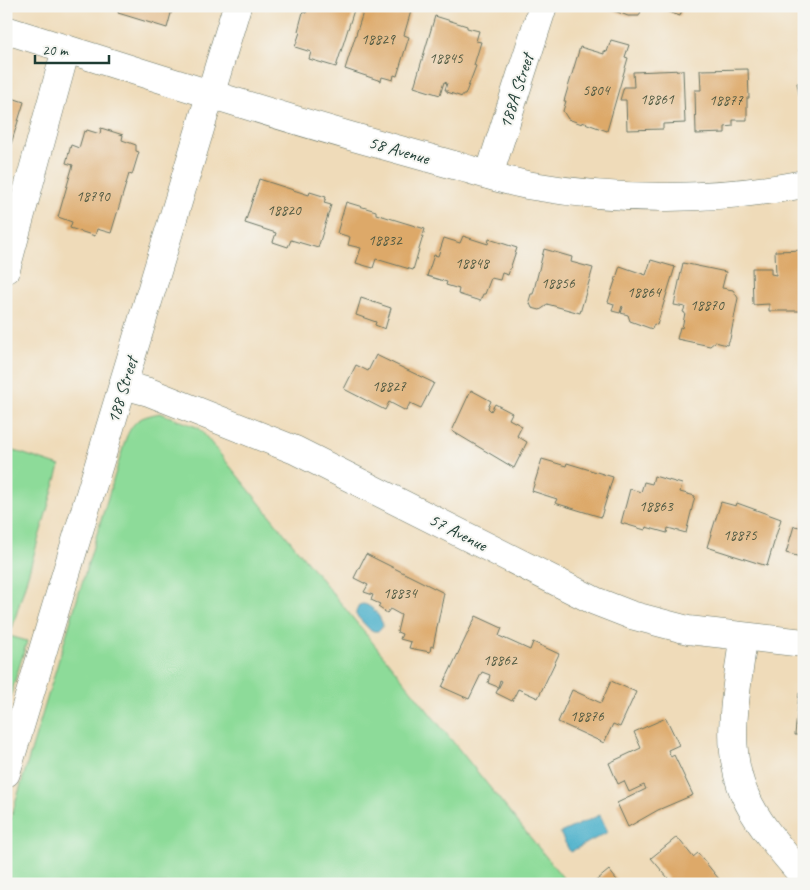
<svg xmlns="http://www.w3.org/2000/svg" width="810" height="890" font-family="Caveat,sans-serif">
	<style>
		.green { fill: #8ddb99; stroke: #568c66 }
		.water { fill: #4bb0ca; stroke: #35767f }
		.building { fill: #dda969 }
		.lines { fill: none; stroke-linecap: round; stroke-linejoin: round }
		.minor-casing { stroke: #687463; stroke-width: 29 }
		.minor { stroke: #fff; stroke-width: 28 }
		.labels { text-anchor: middle; dominant-baseline: central; stroke-width: 4; stroke-linejoin: round; paint-order: stroke }
		.number-label { font-size: 15px; fill: #4e5841 }
		.street-label { font-size: 18px; fill: #1f3d34; stroke: #f6f6f2 }
	</style>
	<rect width="100%" height="100%" fill="#f6f6f2"/>
	<filter id="ink" filterUnits="userSpaceOnUse"><feTurbulence type="fractalNoise" baseFrequency=".02" numOctaves="2"/><feDisplacementMap in="SourceGraphic" scale="10" xChannelSelector="R" yChannelSelector="G"/><feConvolveMatrix kernelMatrix="1 2 1 2 8 2 1 2 1" color-interpolation-filters="sRGB"/></filter>
	<filter id="wash" filterUnits="userSpaceOnUse"><feTurbulence type="fractalNoise" baseFrequency=".0096" numOctaves="4" result="noise"/><feDisplacementMap in="SourceGraphic" scale="20" xChannelSelector="R" yChannelSelector="G"/><feGaussianBlur stdDeviation="1.12" result="paint"/><feColorMatrix in="noise" values="0 0 0 0 0 0 0 0 0 0 0 0 0 0 0 0 0 1.4 0 .05"/><feComposite in="paint" operator="in"/></filter>
	<g filter="url(#wash)">
		<rect width="100%" height="100%" fill="#efdbb9"/>
		<g class="green">
			<path d="M 160,413 L 199,428 L 568,884 L 6,884 L 6,834 L 126,438 C 134,419 141,417 160,413 Z"/>
			<path d="M 6,448 L 60,466 L 12,629 L 6,628 Z"/>
			<path d="M 6,635 L 27,641 L 6,710 Z"/>
		</g>
		<g class="water">
			<path d="M 363,604 C 372,605 381,617 383,626 L 379,631 L 371,631 L 356,615 L 356,612 L 359,605 Z"/>
			<path d="M 600,815 L 608,832 L 570,852 L 560,833 Z"/>
		</g>
		<g id="blocks">
			<g class="building">
				<path d="M 120,6 L 173,6 L 167,28 L 118,13 Z"/>
				<path d="M 297,6 L 354,6 L 352,10 L 354,10 L 336,67 L 309,59 L 311,52 L 295,47 L 300,32 L 298,31 L 303,12 L 306,13 L 307,10 Z"/>
				<path d="M 365,6 L 397,6 L 411,11 L 404,35 L 409,37 L 397,76 L 394,75 L 393,80 L 382,77 L 381,81 L 345,69 Z"/>
				<path d="M 602,6 L 643,6 L 639,16 L 628,16 Z"/>
				<path d="M 652,6 L 683,6 L 680,16 Z"/>
				<path d="M 801,12 L 804,13 L 804,28 L 798,28 Z"/>
				<path d="M 435,16 L 467,26 L 467,28 L 479,31 L 476,41 L 481,42 L 474,65 L 476,66 L 465,95 L 462,95 L 462,97 L 447,92 L 447,90 L 445,90 L 447,83 L 444,82 L 440,95 L 414,87 Z"/>
				<path d="M 803,29 L 804,29 L 804,51 L 799,51 Z"/>
				<path d="M 611,40 L 629,45 L 625,57 L 628,58 L 607,131 L 582,122 L 582,124 L 568,119 L 563,111 L 566,101 L 564,101 L 580,47 L 604,54 L 604,51 L 607,52 Z"/>
				<path d="M 748,69 L 749,98 L 747,98 L 747,120 L 733,120 L 733,126 L 725,127 L 725,133 L 696,134 L 695,90 L 701,90 L 700,70 Z"/>
				<path d="M 683,70 L 685,123 L 663,124 L 663,129 L 627,130 L 626,100 L 620,100 L 624,87 L 634,87 L 633,72 Z"/>
				<path d="M 804,82 L 804,116 L 803,116 L 797,83 Z"/>
				<path d="M 6,96 L 24,102 L 11,144 L 6,142 Z"/>
				<path d="M 101,128 L 123,135 L 122,140 L 136,145 L 136,151 L 139,152 L 132,175 L 129,174 L 111,233 L 97,229 L 95,236 L 70,228 L 72,222 L 58,217 L 73,165 L 66,163 L 71,145 L 79,148 L 84,131 L 86,132 L 87,130 L 100,134 Z"/>
				<path d="M 259,179 L 309,195 L 310,192 L 326,197 L 324,203 L 331,205 L 318,248 L 291,240 L 288,247 L 273,242 L 276,233 L 245,223 Z"/>
				<path d="M 346,202 L 376,211 L 376,214 L 425,229 L 413,270 L 376,259 L 373,268 L 356,263 L 361,248 L 348,245 L 350,237 L 337,233 Z"/>
				<path d="M 463,236 L 488,244 L 489,239 L 517,248 L 508,275 L 502,273 L 500,280 L 491,278 L 485,294 L 483,294 L 480,301 L 458,294 L 459,289 L 446,285 L 447,282 L 427,276 L 434,255 L 438,256 L 444,238 L 460,243 Z"/>
				<path d="M 544,249 L 572,257 L 571,262 L 593,268 L 580,313 L 547,304 L 546,306 L 540,310 L 532,308 L 529,301 L 531,294 L 533,294 Z"/>
				<path d="M 804,250 L 804,311 L 769,311 L 769,304 L 753,305 L 752,268 L 771,268 L 771,274 L 776,275 L 775,251 Z"/>
				<path d="M 651,260 L 675,267 L 657,325 L 654,324 L 652,329 L 630,321 L 628,315 L 621,313 L 623,307 L 622,306 L 620,313 L 612,311 L 614,304 L 608,302 L 620,266 L 646,275 Z"/>
				<path d="M 683,263 L 726,272 L 722,288 L 733,290 L 738,298 L 730,339 L 727,345 L 715,342 L 710,346 L 677,339 L 680,327 L 682,328 L 685,313 L 683,312 L 685,307 L 674,305 Z"/>
				<path d="M 361,298 L 391,308 L 385,329 L 375,325 L 376,322 L 356,315 Z"/>
				<path d="M 376,355 L 434,383 L 421,408 L 410,403 L 406,411 L 389,402 L 385,410 L 344,389 L 356,365 L 368,371 Z"/>
				<path d="M 471,390 L 491,401 L 488,408 L 491,411 L 495,404 L 512,413 L 509,419 L 522,426 L 517,436 L 527,442 L 514,468 L 452,431 Z"/>
				<path d="M 542,459 L 566,466 L 567,463 L 613,477 L 601,517 L 555,503 L 557,499 L 532,491 Z"/>
				<path d="M 654,476 L 682,484 L 680,492 L 695,496 L 686,533 L 668,528 L 667,533 L 646,527 L 645,530 L 621,523 L 630,489 L 641,492 L 644,482 L 652,484 Z"/>
				<path d="M 721,502 L 736,506 L 737,503 L 781,519 L 767,566 L 707,547 Z"/>
				<path d="M 804,515 L 804,558 L 786,553 L 794,526 L 800,527 Z"/>
				<path d="M 366,554 L 444,593 L 433,647 L 431,646 L 430,652 L 409,648 L 411,642 L 400,639 L 402,634 L 397,632 L 401,615 L 390,609 L 387,613 L 378,607 L 380,604 L 371,600 L 373,595 L 364,592 L 368,585 L 354,578 Z"/>
				<path d="M 476,616 L 502,628 L 499,636 L 530,650 L 533,642 L 559,654 L 538,698 L 518,689 L 512,701 L 496,693 L 502,681 L 500,680 L 498,687 L 488,683 L 490,675 L 482,672 L 469,699 L 442,687 Z"/>
				<path d="M 611,681 L 636,692 L 620,727 L 613,724 L 604,743 L 558,722 L 572,690 L 601,703 Z"/>
				<path d="M 799,693 L 804,693 L 804,735 L 795,735 Z"/>
				<path d="M 666,718 L 679,745 L 668,750 L 671,757 L 674,755 L 693,795 L 658,810 L 628,827 L 617,803 L 646,789 L 644,785 L 629,792 L 624,781 L 618,784 L 609,763 L 641,748 L 634,732 Z"/>
				<path d="M 677,837 L 693,857 L 698,853 L 723,884 L 661,884 L 668,878 L 651,858 Z"/>
				<path d="M 609,870 L 620,884 L 592,884 Z"/>
			</g>
		</g>
	</g>
	<g filter="url(#ink)">
		<use href="#blocks" fill-opacity="0" stroke="#687463" stroke-width="1"/>
		<g class="lines">
			<g class="minor-casing">
				<g id="minor">
					<path d="M 6,30 C 121,66 234,103 350,136 C 387,146 424,157 461,167 C 484,174 508,182 533,186 C 619,201 717,201 804,184"/>
					<path d="M 489,175 L 543,6"/>
					<path d="M 6,269 L 66,49"/>
					<path d="M 123,385 L 149,392 L 295,450 L 595,601 L 631,615 L 688,630 L 804,643"/>
					<path d="M 743,637 C 738,688 723,744 744,793 C 757,824 782,851 804,877"/>
					<path d="M 6,773 L 237,6"/>
				</g>
			</g>
			<use href="#minor" class="minor"/>
		</g>
	</g>
	<g class="labels">
		<g class="number-label">
			<text x="378" y="39">18829</text>
			<text x="446" y="58">18845</text>
			<text x="596" y="90">5804</text>
			<text x="657" y="99">18861</text>
			<text x="726" y="100">18877</text>
			<text x="93" y="196">18790</text>
			<text x="284" y="210">18820</text>
			<text x="385" y="240">18832</text>
			<text x="472" y="263">18848</text>
			<text x="558" y="283">18856</text>
			<text x="644" y="292">18864</text>
			<text x="707" y="305">18870</text>
			<text x="389" y="386">18827</text>
			<text x="656" y="506">18863</text>
			<text x="740" y="535">18875</text>
			<text x="400" y="593">18834</text>
			<text x="500" y="660">18862</text>
			<text x="587" y="716">18876</text>
		</g>
		<g class="street-label">
			<text transform="translate(516 91) rotate(-72)">188A Street</text>
			<text transform="translate(399 150) rotate(16)">58 Avenue</text>
			<text transform="translate(122 390) rotate(-73)">188 Street</text>
			<text transform="translate(458 532) rotate(27)">57 Avenue</text>
		</g>
	</g>
	<rect width="810" height="890" fill="none" stroke="#f6f6f2" stroke-width="25"/>
	<path d="M35 55v8h74v-8" fill="none" stroke="#1f3d34" stroke-width="2.5"/>
	<text x="42" y="55" font-size="15" fill="#1f3d34" stroke="#f6f6f2" stroke-width="4" paint-order="stroke">20 m</text>
</svg>
